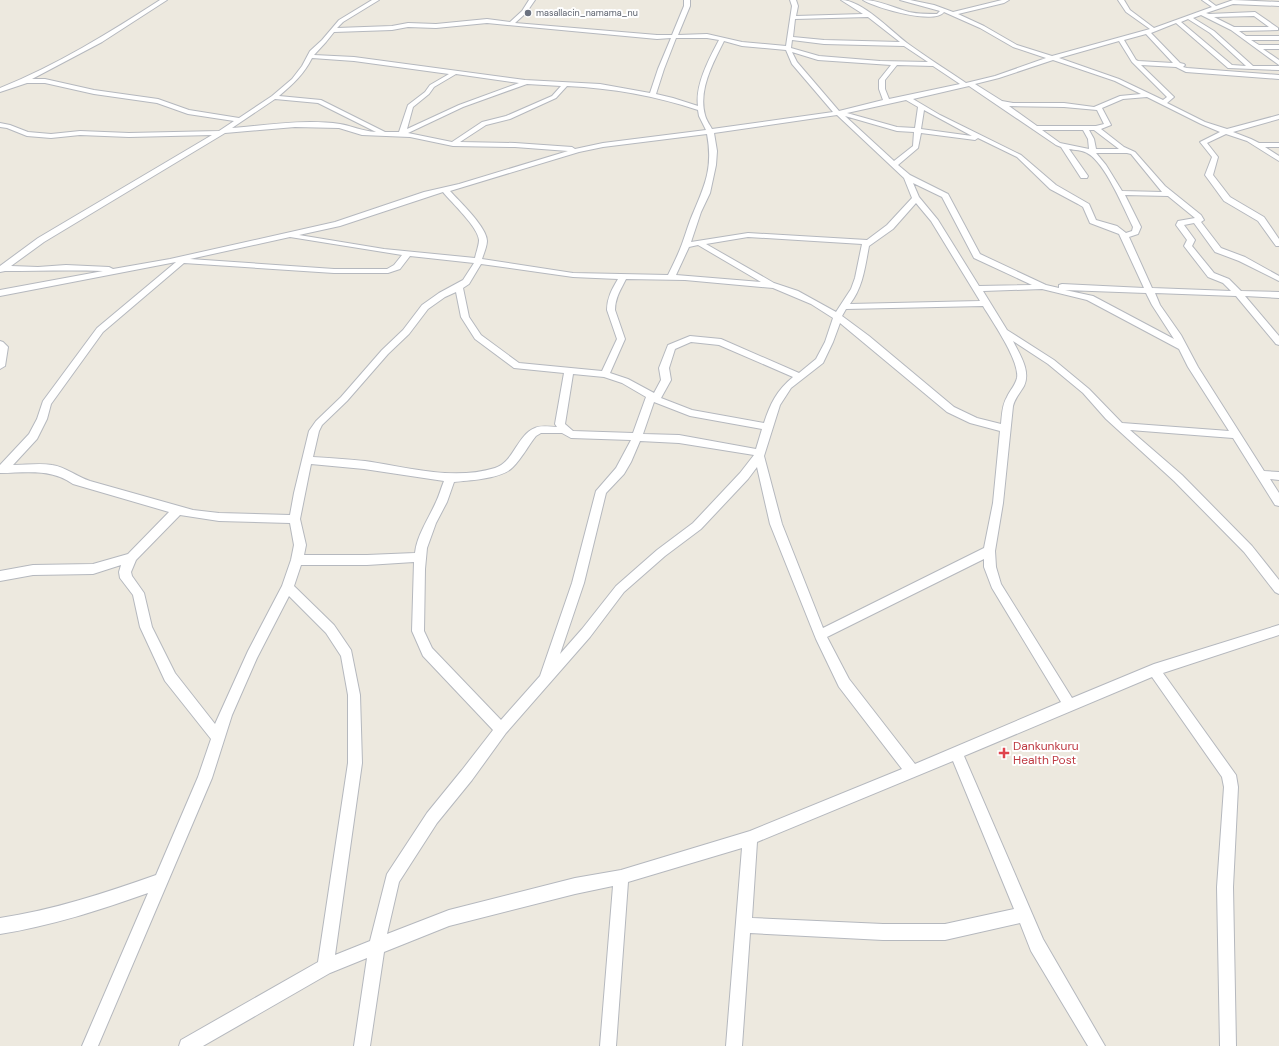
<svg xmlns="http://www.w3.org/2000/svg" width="1279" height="1046" font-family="'DM Sans',sans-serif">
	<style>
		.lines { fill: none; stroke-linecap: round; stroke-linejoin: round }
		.minor-casing { stroke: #b5b8be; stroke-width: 2 }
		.minor { fill: #fff; fill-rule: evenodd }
		.worship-dot { fill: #6b7280; stroke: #fff; stroke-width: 1.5 }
		.health-dot { fill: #e0444e; stroke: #fff; stroke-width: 1.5 }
		.labels { text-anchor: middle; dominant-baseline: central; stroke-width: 4; stroke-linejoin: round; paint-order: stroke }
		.far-worship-label { font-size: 9px; fill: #5b616d; stroke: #fff; text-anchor: start }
		.near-health-label { font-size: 12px; fill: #be3a42; stroke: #fff; text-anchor: start }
	</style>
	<rect width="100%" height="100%" fill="#ede9df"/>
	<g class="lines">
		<g class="minor-casing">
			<g id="minor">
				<path d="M 160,0 L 167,0 L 102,42 L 32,79 L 45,79 L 94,90 L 158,99 L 189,110 L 239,118 L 272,96 L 292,79 L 302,66 L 310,51 L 322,40 L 339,20 L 372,0 L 379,0 L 343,22 L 337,28 L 392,26 L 408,23 L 436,24 L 487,19 L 510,22 L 522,11 L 529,0 L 535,0 L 526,13 L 515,23 L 657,35 L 672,35 L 684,6 L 684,0 L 690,0 L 690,6 L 678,35 L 707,34 L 742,42 L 786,46 L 792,6 L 790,0 L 796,0 L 798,6 L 796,16 L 863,14 L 841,0 C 862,0 891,31 907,43 C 926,57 947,70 966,83 L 995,76 L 1046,58 L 1013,47 L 980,28 L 944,12 C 934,25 876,8 863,0 C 879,0 894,8 909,12 C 918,14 928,14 937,14 L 940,11 L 900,0 L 910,0 L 934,5 L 953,12 L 1002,0 L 1009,0 L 1004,3 L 958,14 L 984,26 L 1017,45 L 1052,56 L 1150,29 L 1126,12 L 1118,0 L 1124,0 L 1130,10 L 1154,28 L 1212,7 L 1202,0 L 1208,0 L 1216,6 L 1233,0 L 1279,2 L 1279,6 L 1233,4 L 1206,13 L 1209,14 L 1255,12 L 1278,28 L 1278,30 L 1239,31 L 1246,36 L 1279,36 L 1279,40 L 1251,40 L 1259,45 L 1279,45 L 1279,49 L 1263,49 L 1279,60 L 1279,65 L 1231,30 L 1201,15 L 1193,18 L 1214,31 L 1253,66 L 1279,66 L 1279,70 L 1228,68 L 1176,23 L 1151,33 L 1180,63 L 1184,64 L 1185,65 L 1183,67 L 1187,68 L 1279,75 L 1279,79 L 1186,72 L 1176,67 L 1141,65 L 1174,97 L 1167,103 L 1205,122 L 1227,129 L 1279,115 L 1279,119 L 1233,132 L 1251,139 L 1259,143 L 1279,143 L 1279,147 L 1265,147 L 1279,156 L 1279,161 L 1247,141 L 1226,134 L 1207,143 L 1218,157 L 1213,175 L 1230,197 L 1264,217 L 1279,239 L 1279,246 L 1276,246 L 1258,221 L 1224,201 L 1205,175 L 1212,157 L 1200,142 L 1220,132 L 1201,124 L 1147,97 L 1123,99 L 1102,108 L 1111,125 L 1101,129 L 1124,147 L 1135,152 L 1165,186 L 1201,215 L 1204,220 L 1201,222 L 1221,248 L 1245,257 L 1279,276 L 1279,281 L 1239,261 L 1215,252 L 1194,223 L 1184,225 L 1195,240 L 1192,246 L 1214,273 L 1229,279 L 1241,291 L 1279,292 L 1279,298 L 1245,296 L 1279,336 L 1279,345 L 1276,344 L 1236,296 L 1155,293 L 1160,305 L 1181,335 L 1198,367 L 1264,471 L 1279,472 L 1279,480 L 1270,479 L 1279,493 L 1279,506 L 1275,505 L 1233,438 L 1130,430 L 1182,475 L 1252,546 L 1279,580 L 1279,594 L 1275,592 L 1244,552 L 1174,481 L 1106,419 L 1083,393 L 1048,364 L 1013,341 C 1020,355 1031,371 1024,386 C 1020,393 1015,398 1013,406 L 1003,503 L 995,551 L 996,567 L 1001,584 L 1072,698 L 1154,664 L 1279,625 L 1279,635 L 1163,673 L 1236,775 L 1238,787 L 1233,887 L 1236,1046 L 1220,1046 L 1217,887 L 1224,787 L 1222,777 L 1152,677 L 964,756 L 1043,939 L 1105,1046 L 1088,1046 L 1031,951 L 1020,923 L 945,940 L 883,940 L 750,933 L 742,1046 L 726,1046 L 742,848 L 628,882 L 616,1046 L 600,1046 L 613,886 L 575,894 L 449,926 L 384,952 L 370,1046 L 354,1046 L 367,958 L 330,973 L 203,1046 L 179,1046 L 181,1040 L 318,962 L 348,763 L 348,695 L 341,656 L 326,633 L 289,596 L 257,658 L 232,715 L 212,778 L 98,1046 L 82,1046 L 148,893 C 100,910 51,926 0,934 L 0,918 C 53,910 105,893 156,875 L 198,777 L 211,739 L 165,681 L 140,627 L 133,595 L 120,578 L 119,572 L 121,565 L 93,574 L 33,575 L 0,581 L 0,571 L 33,565 L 93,564 L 128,554 L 169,512 L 73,484 C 51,468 26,473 0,473 L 0,465 L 29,434 L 37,419 L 43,401 L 97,328 L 176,262 L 0,296 L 0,290 L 103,271 C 70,270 37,271 5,271 L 0,272 L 0,266 L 38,238 L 212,135 L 129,137 L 80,135 L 51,138 L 27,136 L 7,128 L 0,127 L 0,123 L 10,125 L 28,132 L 51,134 L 80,131 L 129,133 L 219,131 L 234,121 L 188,114 L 157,103 L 94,94 L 45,83 L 27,83 L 0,92 L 0,88 C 57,65 109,33 160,0 ZM 1254,16 L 1269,27 L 1234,27 L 1214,17 ZM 868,17 L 900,42 L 824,40 L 793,37 L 795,19 ZM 1188,19 L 1210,33 L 1246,66 L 1232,65 L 1181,22 ZM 487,23 L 657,39 L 671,38 L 658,69 L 650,93 L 600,84 L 525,80 L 354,57 L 314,55 L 326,42 L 334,32 L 392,30 L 408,27 L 436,28 ZM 1146,34 L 1173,63 L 1138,61 L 1136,60 L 1124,40 ZM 676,38 L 707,38 L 719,40 C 709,59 695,85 698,106 L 673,98 L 656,94 L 664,69 ZM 792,40 L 824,44 L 904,46 L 928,62 L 880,61 L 819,56 L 791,48 ZM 724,41 L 742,46 L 786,50 L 792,64 L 833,112 L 712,129 C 710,125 706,120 705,115 C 698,90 713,63 724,41 ZM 1119,41 L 1132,62 L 1167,97 L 1163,100 L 1119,79 L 1059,58 ZM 792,52 L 818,60 L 891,65 L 879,80 L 879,89 L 883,100 L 839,111 L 797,62 ZM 312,58 L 354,61 L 449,74 L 430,85 L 425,92 L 408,105 L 399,132 L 385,132 L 321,100 L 279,96 C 293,84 304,74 312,58 ZM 1053,60 L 1115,81 L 1141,94 L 1120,96 L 1094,107 L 1064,103 L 1013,103 L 1002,101 L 975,84 L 999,78 ZM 897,65 L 933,66 L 960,84 L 889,99 L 885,89 L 885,80 ZM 456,74 L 519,83 L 459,105 L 407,129 L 413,107 L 429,94 L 434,87 ZM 527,84 L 561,86 L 552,96 L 506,116 L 482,122 L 452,142 L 408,133 L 463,107 ZM 567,86 C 612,88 656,96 698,110 L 699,116 L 706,130 L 603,143 L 575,149 L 572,147 L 515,143 L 460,142 L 486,125 L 510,119 L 556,98 ZM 969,86 L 1056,145 L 1061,147 L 1081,178 L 1087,178 L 1088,176 L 1069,149 C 1075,150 1082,150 1087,153 C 1105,162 1124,209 1133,227 L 1132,231 L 1126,233 L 1117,226 L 1096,220 L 1089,204 L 1056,185 L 1021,155 L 940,115 L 913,99 ZM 275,99 L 318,103 L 376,132 C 361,131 353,126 340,124 C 305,119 267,125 232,128 ZM 906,100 L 918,107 L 915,128 L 897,127 L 847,113 ZM 1009,106 L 1064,107 L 1097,110 L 1104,124 L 1096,126 L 1037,126 ZM 924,110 L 972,136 L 921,129 ZM 837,115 L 904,178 L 912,198 L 887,225 L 867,240 L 748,233 L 691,242 L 701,212 L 710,193 L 716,165 L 717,151 L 714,133 ZM 845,116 L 897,131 L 914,132 L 913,146 L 894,161 ZM 295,127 L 339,128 L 362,135 L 410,137 L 453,146 L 515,147 L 568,151 L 459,184 L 424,192 L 335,222 L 170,259 L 113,269 L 109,267 L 66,265 L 38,267 L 11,266 L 44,242 L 225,133 ZM 1042,130 L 1083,130 L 1088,139 L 1089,149 L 1060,143 ZM 1089,130 L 1094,130 L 1119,149 L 1096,149 L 1094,139 ZM 921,133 L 975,140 L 978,138 L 1017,157 L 1050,189 L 1078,204 L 1083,207 L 1090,223 L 1119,234 L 1144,288 L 1062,284 L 1059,285 L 1059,288 L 1046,285 L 980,254 L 948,194 L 910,175 L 898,165 L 918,148 ZM 707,134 C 713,166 706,183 694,211 C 689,222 686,233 682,244 C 678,255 673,265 668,275 L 573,273 L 482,259 C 484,253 487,246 487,241 C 487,227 459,201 450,191 L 579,152 L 603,147 ZM 1096,153 L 1127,153 L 1131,154 L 1162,192 L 1122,191 L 1106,165 ZM 913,183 L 942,197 L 974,258 L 1032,285 L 979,286 L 938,220 L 919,197 ZM 443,192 C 452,203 478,227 479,240 C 479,245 476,253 475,258 L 384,249 L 299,235 L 340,226 ZM 1125,195 L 1168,196 L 1195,218 L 1178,221 L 1176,225 L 1187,240 L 1184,246 L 1208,277 L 1223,283 L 1231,291 L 1152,288 L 1129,237 L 1138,234 L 1141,227 ZM 916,203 L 931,221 L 980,301 L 850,304 C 863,287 865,267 869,246 L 893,229 ZM 290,237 L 402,255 L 394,265 L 387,269 L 334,269 L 190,259 ZM 748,237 L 862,244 L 855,278 L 851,289 L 836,312 L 798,291 L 774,283 L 706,244 ZM 698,245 L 761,282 L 676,275 L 689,247 ZM 410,256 L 474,263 L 463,280 L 439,293 L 422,305 L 403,330 L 382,350 L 341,397 L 316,421 L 309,431 L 294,493 L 290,515 L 219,513 L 193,510 L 90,481 C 77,477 66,467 52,465 C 40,463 26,465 13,465 L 37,439 L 47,419 L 51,404 L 103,332 L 184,263 L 334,273 L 388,273 L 400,269 ZM 481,264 L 573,277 L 618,279 C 612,289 607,298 607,310 L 617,339 L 602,371 L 519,363 L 481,335 L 469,317 L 463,288 L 469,284 ZM 626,279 L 685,280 L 773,288 L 811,304 L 833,318 L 825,342 L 816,359 L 799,373 L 721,339 L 690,336 L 668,345 L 659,368 L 661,380 L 654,393 L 628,379 L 610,373 L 625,339 L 615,310 C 615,298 621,289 626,279 ZM 1042,289 L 1087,300 L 1179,349 L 1188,367 L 1229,431 L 1122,423 L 1089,389 L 1054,360 L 1007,330 L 983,291 ZM 1065,290 L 1146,293 L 1152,305 L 1174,339 L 1093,296 ZM 456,292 L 461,317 L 475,339 L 514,368 L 564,373 L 555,424 L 557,427 C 550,427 541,425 535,428 C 517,435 514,462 495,468 C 452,481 408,467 365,461 C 348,459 330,458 313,457 L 319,431 L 322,425 L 347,401 L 388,354 L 409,334 L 428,309 L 445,297 ZM 983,306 C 992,321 1020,361 1017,378 C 1015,386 1010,390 1007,397 C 1002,405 1002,415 1001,424 L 977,418 L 954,407 L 869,336 L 842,316 L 846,309 ZM 840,323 L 947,412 L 970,423 L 1000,431 L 993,503 L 984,548 L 823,628 L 782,524 L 764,456 L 780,405 L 791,388 L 823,363 L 833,342 ZM 691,342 L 719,345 L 793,377 C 777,390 770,404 764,423 L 692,410 L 661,398 L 671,380 L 669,368 L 675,349 ZM 573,374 L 604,377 L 622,383 L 646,397 L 633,433 L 573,431 L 565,424 ZM 654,402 L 690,416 L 762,429 L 756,449 L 679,435 L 643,434 ZM 541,433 L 562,433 L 571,438 L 631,440 L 616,468 L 596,491 L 572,583 L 540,676 L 501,720 L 432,648 L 424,631 L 425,569 L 427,548 L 436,523 L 447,502 L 454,482 C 470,480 502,479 513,467 C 522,458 528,446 536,436 ZM 640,441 L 679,443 L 754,455 L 740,473 L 693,523 L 657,550 L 616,586 L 582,629 L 560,654 L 584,583 L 606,493 L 624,474 L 631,462 ZM 311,464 L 364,469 L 444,481 C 441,488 439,496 436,502 C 429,518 417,535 415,553 L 367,555 L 304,555 L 306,545 L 300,519 ZM 757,467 L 770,524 L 816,639 L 839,687 L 902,769 L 750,831 L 621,870 L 575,878 L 449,910 L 387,934 L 399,882 L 437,823 L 472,780 L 506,733 L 590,637 L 624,592 L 665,556 L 701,529 L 748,479 ZM 180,515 L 219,521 L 290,523 L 294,545 L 291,560 L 282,586 L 248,651 L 215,724 L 175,673 L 152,627 L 144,593 L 132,576 L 131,572 L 136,560 ZM 984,559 L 984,567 L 992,588 L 1061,702 L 915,764 L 849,679 L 827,637 ZM 414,562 L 412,631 L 423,656 L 493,730 L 462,770 L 427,813 L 387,874 L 370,941 L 335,955 L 362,763 L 360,695 L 351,650 L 334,625 L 294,586 L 301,565 L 367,565 ZM 953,761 L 1014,909 L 945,924 L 883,924 L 752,918 L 757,842 Z"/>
				<path d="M 0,341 L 3,342 L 8,347 L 5,366 L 0,369 Z"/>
			</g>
		</g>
		<use href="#minor" class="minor"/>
	</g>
	<circle class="worship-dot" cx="528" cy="13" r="4"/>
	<path class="health-dot" d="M1002 747h4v4h4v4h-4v4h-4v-4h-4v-4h4z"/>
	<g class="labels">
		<g class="far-worship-label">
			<text x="536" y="13">masallacin_namama_nu</text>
		</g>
		<g class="near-health-label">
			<text x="1013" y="746">Dankunkuru<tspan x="1013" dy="14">Health Post</tspan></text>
		</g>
	</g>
</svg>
